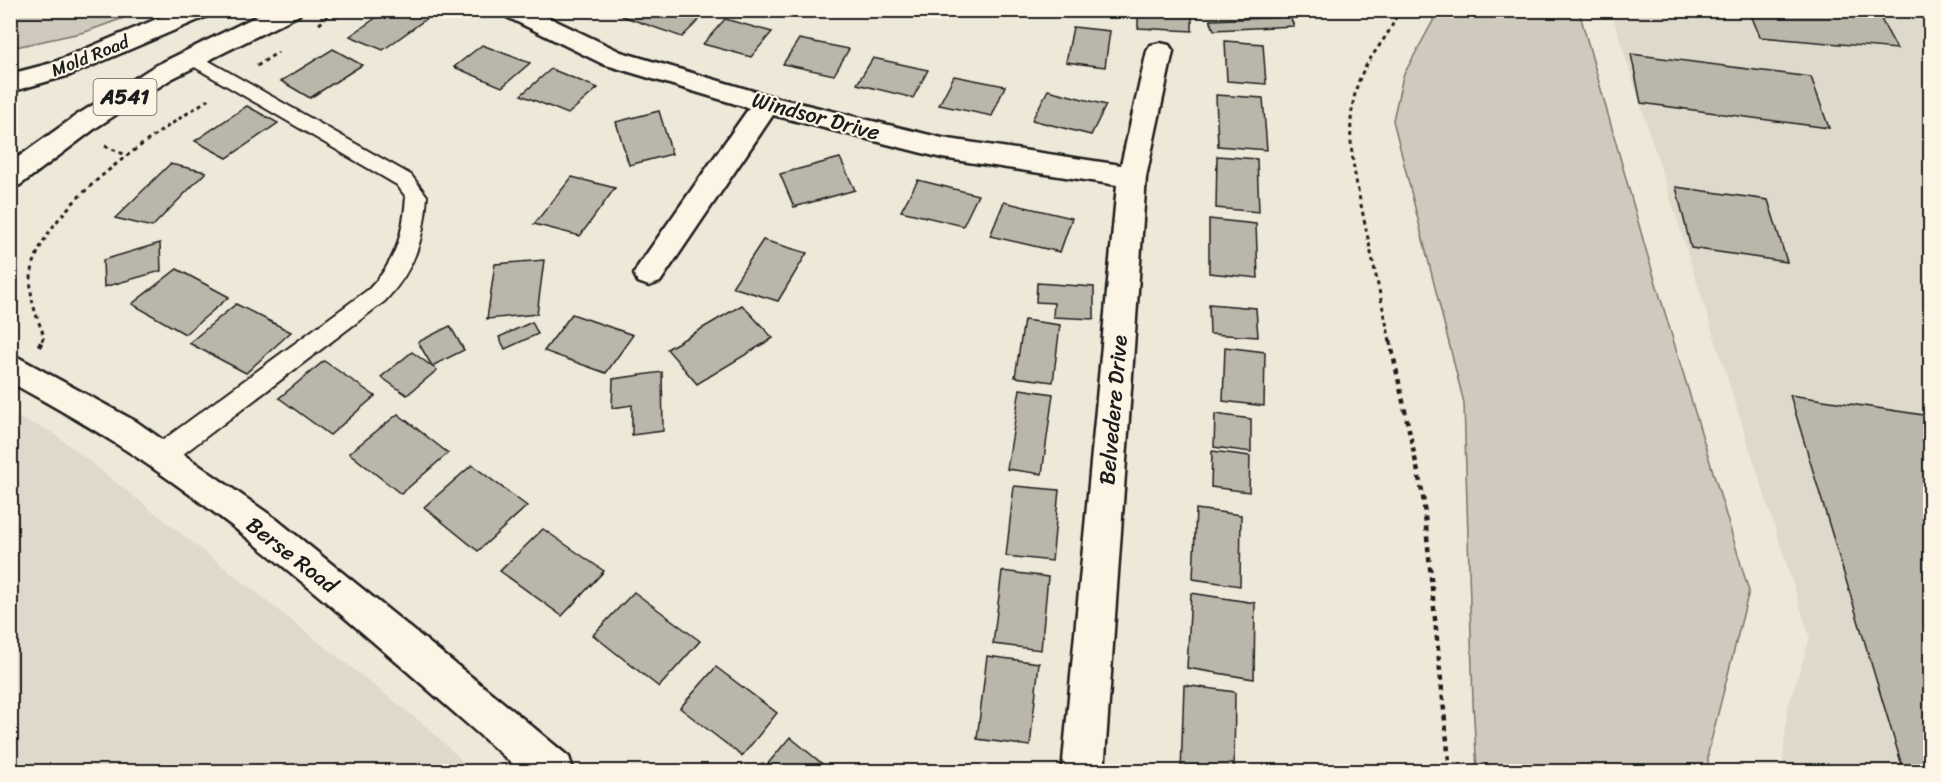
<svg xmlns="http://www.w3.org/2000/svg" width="1941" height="782" font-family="Sriracha,sans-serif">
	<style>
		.built { fill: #ded9cb }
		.green { fill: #cfcabd; stroke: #76736c; stroke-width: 1.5 }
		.building { fill: #bab6aa; stroke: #1c1c1c; stroke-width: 1.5 }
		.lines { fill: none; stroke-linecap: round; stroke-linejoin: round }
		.service-casing { stroke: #1c1c1c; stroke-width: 4 }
		.minor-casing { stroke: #1c1c1c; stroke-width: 5 }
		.secondary-casing { stroke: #1c1c1c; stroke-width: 5 }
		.primary-casing { stroke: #1c1c1c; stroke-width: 5 }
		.path-far1 { stroke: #1c1c1c; stroke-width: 3; stroke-dasharray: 4 4; stroke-linecap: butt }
		.path { stroke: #1c1c1c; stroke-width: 4.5; stroke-dasharray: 5 5; stroke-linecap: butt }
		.service { fill: #fcf5e5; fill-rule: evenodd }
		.minor { fill: #fcf5e5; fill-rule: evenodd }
		.secondary { fill: #fcf5e5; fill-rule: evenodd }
		.primary { fill: #fcf5e5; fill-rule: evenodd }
		.labels { text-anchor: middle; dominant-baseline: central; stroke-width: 4.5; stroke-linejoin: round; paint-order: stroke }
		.far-street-label { font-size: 18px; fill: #1c1c1c; stroke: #fcf5e5 }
		.shield { fill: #fcf5e5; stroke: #5f5d58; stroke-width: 1.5 }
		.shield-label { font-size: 21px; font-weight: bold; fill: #1c1c1c }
		.street-label { font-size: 22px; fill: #1c1c1c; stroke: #fcf5e5 }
	</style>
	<rect width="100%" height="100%" fill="#eee8d9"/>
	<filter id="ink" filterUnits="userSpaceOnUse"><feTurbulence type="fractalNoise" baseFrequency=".0167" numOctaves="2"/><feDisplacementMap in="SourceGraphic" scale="12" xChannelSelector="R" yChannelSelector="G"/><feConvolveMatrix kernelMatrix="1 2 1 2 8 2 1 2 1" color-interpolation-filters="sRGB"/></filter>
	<g filter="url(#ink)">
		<g class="built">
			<path d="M 1613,10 L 1930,11 L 1930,771 L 1782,771 L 1787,710 L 1810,638 L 1613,18 Z"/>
			<path d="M 11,415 L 52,432 L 428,728 L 473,771 L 11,771 Z"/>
		</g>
		<g class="green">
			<path d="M 10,11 L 11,10 L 143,11 L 85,32 L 11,48 Z"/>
			<path d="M 1433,11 L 1579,11 L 1646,250 L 1749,591 L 1708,753 L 1708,771 L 1477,771 L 1473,703 L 1464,403 L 1393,120 L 1403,76 L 1433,21 Z"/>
		</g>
		<g class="building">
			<path d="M 387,10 L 418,10 L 430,16 L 383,50 L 350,36 Z"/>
			<path d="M 629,10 L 698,10 L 706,13 L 682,37 L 622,16 Z"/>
			<path d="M 1138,10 L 1192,10 L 1192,31 L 1138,28 Z"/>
			<path d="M 1749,10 L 1876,10 L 1897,49 L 1760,37 Z"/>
			<path d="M 1290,17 L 1294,26 L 1214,30 L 1210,20 Z"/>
			<path d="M 725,19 L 772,32 L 751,57 L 703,44 Z"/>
			<path d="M 1073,27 L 1110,31 L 1105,67 L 1066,62 Z"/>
			<path d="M 799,39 L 849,49 L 834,75 L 783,64 Z"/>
			<path d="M 1225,41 L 1263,44 L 1266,84 L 1227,81 Z"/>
			<path d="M 482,45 L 530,63 L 502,87 L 454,67 Z"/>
			<path d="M 333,49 L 362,65 L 310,98 L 281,81 Z"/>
			<path d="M 1631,54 L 1811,77 L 1829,128 L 1641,103 Z"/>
			<path d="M 873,58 L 928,70 L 913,98 L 857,84 Z"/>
			<path d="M 551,69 L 598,88 L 568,114 L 521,95 Z"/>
			<path d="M 954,76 L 1005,86 L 992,116 L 939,105 Z"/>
			<path d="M 1048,90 L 1106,105 L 1091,135 L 1032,120 Z"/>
			<path d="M 1216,95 L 1263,98 L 1267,150 L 1218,146 Z"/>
			<path d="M 247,106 L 278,123 L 227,158 L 195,141 Z"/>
			<path d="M 659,111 L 672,154 L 629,165 L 616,122 Z"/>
			<path d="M 1217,156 L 1257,159 L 1259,212 L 1216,208 Z"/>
			<path d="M 840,158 L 855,190 L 794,207 L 780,174 Z"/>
			<path d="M 170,164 L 206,172 L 152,227 L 115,218 Z"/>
			<path d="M 572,177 L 615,188 L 580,236 L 534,224 Z"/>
			<path d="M 918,180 L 978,195 L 963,226 L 901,211 Z"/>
			<path d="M 1676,187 L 1768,200 L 1787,262 L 1691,248 Z"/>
			<path d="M 1004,202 L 1072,218 L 1060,252 L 990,236 Z"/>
			<path d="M 1209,219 L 1256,224 L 1258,278 L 1209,273 Z"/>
			<path d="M 763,240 L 807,253 L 778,301 L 732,287 Z"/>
			<path d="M 160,243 L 161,271 L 104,287 L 103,260 Z"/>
			<path d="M 544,260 L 537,314 L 487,319 L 495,264 Z"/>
			<path d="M 177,269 L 229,297 L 185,334 L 132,304 Z"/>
			<path d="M 1037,283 L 1094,287 L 1094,319 L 1053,317 L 1054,303 L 1036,302 Z"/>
			<path d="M 236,304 L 291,332 L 246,373 L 189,343 Z"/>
			<path d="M 1209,304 L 1256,308 L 1258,337 L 1210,334 Z"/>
			<path d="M 742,305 L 773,338 L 697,384 L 667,349 Z"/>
			<path d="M 572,314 L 633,335 L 606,373 L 544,351 Z"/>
			<path d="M 1024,320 L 1060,325 L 1053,382 L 1015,377 Z"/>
			<path d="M 532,322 L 538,334 L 505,349 L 499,337 Z"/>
			<path d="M 450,326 L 464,350 L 432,366 L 418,342 Z"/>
			<path d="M 1225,347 L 1265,352 L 1264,406 L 1223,401 Z"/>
			<path d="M 412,352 L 437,370 L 407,395 L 381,377 Z"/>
			<path d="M 324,361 L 375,396 L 330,435 L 279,398 Z"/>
			<path d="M 662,372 L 663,431 L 632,435 L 632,405 L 612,408 L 613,379 Z"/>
			<path d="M 1020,389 L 1053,394 L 1042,474 L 1007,469 Z"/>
			<path d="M 1790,395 L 1930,416 L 1930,772 L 1904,772 Z"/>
			<path d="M 398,414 L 448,453 L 401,494 L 349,453 Z"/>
			<path d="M 1215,414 L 1251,419 L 1251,452 L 1214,447 Z"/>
			<path d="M 1212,451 L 1250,456 L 1249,492 L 1211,487 Z"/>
			<path d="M 472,465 L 527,506 L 478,551 L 424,507 Z"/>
			<path d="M 1014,486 L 1059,490 L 1052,561 L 1006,556 Z"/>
			<path d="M 1196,509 L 1241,515 L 1240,586 L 1193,579 Z"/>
			<path d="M 543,529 L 604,571 L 562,616 L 500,571 Z"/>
			<path d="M 1002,571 L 1048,577 L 1041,650 L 993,644 Z"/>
			<path d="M 634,592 L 700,641 L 659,687 L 593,635 Z"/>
			<path d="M 1191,593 L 1255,603 L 1254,679 L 1187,668 Z"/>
			<path d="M 987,656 L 1039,663 L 1030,746 L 977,739 Z"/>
			<path d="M 716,667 L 777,713 L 742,756 L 680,708 Z"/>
			<path d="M 1184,685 L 1235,692 L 1234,772 L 1181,772 Z"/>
			<path d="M 790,737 L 832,772 L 761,772 Z"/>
		</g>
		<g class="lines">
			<g class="service-casing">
				<path id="service" d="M 193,52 L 411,175 L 427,196 C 424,239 415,269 385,301 L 170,464 L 161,467 L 152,464 L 148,456 L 152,448 L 369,289 C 396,261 403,235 406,197 L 397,185 L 186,62 L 184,58 L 186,54 Z"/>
			</g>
			<g class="minor-casing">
				<path id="minor" d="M 500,10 L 533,10 L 621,52 L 770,96 L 942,138 L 1121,165 L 1147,51 L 1151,45 L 1160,43 L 1169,45 L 1173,51 L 1146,177 L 1104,772 L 1062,772 L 1117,185 L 942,158 L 773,115 L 660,282 L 649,286 L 638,282 L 634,274 L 638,266 L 749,108 L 603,64 L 503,15 Z"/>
			</g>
			<g class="secondary-casing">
				<path id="secondary" d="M 10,353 L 137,422 L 276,519 L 521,717 L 569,757 L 574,772 L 522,772 C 396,662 271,547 132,454 C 93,428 51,405 10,382 Z"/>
			</g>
			<g class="primary-casing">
				<g id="primary">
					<path d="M 178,10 L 213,10 L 210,15 L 70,75 L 10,92 L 10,74 L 52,63 Z"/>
					<path d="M 269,10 L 302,10 L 299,15 L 171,79 L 97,127 L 20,185 L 10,188 L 10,163 L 77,115 L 153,67 Z"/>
				</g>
			</g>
			<g class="path-far1">
				<path d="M 319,24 L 325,20 L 329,10"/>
				<path d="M 257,66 L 278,52"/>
				<path d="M 105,146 L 126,155"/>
				<path d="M 42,341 L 44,336 C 37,318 29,298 31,278 C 37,208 155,135 209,99"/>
				<path d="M 1390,341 C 1382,304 1374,267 1366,229 C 1357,183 1343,137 1356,90 C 1364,57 1392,37 1398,10"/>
			</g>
			<g class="path">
				<path d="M 1390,340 L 1423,496 L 1450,772"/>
				<path d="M 39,347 L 42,340"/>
			</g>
			<use href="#service" class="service"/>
			<use href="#minor" class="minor"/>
			<use href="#secondary" class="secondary"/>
			<use href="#primary" class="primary"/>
		</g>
	</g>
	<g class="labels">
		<g class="far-street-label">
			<text transform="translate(90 56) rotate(-22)">Mold Road</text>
		</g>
		<rect class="shield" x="93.5" y="79" width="63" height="36" rx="4.5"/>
		<g class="shield-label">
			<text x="125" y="97">A541</text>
		</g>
		<g class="street-label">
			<text transform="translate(816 116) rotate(15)">Windsor Drive</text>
			<text transform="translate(1113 410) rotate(-85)">Belvedere Drive</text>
			<text transform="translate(292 555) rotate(38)">Berse Road</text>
		</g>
	</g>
	<rect width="1941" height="782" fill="none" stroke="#fcf5e5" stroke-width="36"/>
	<rect x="18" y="18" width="1905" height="746" fill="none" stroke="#1c1c1c" stroke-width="2" filter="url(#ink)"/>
</svg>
